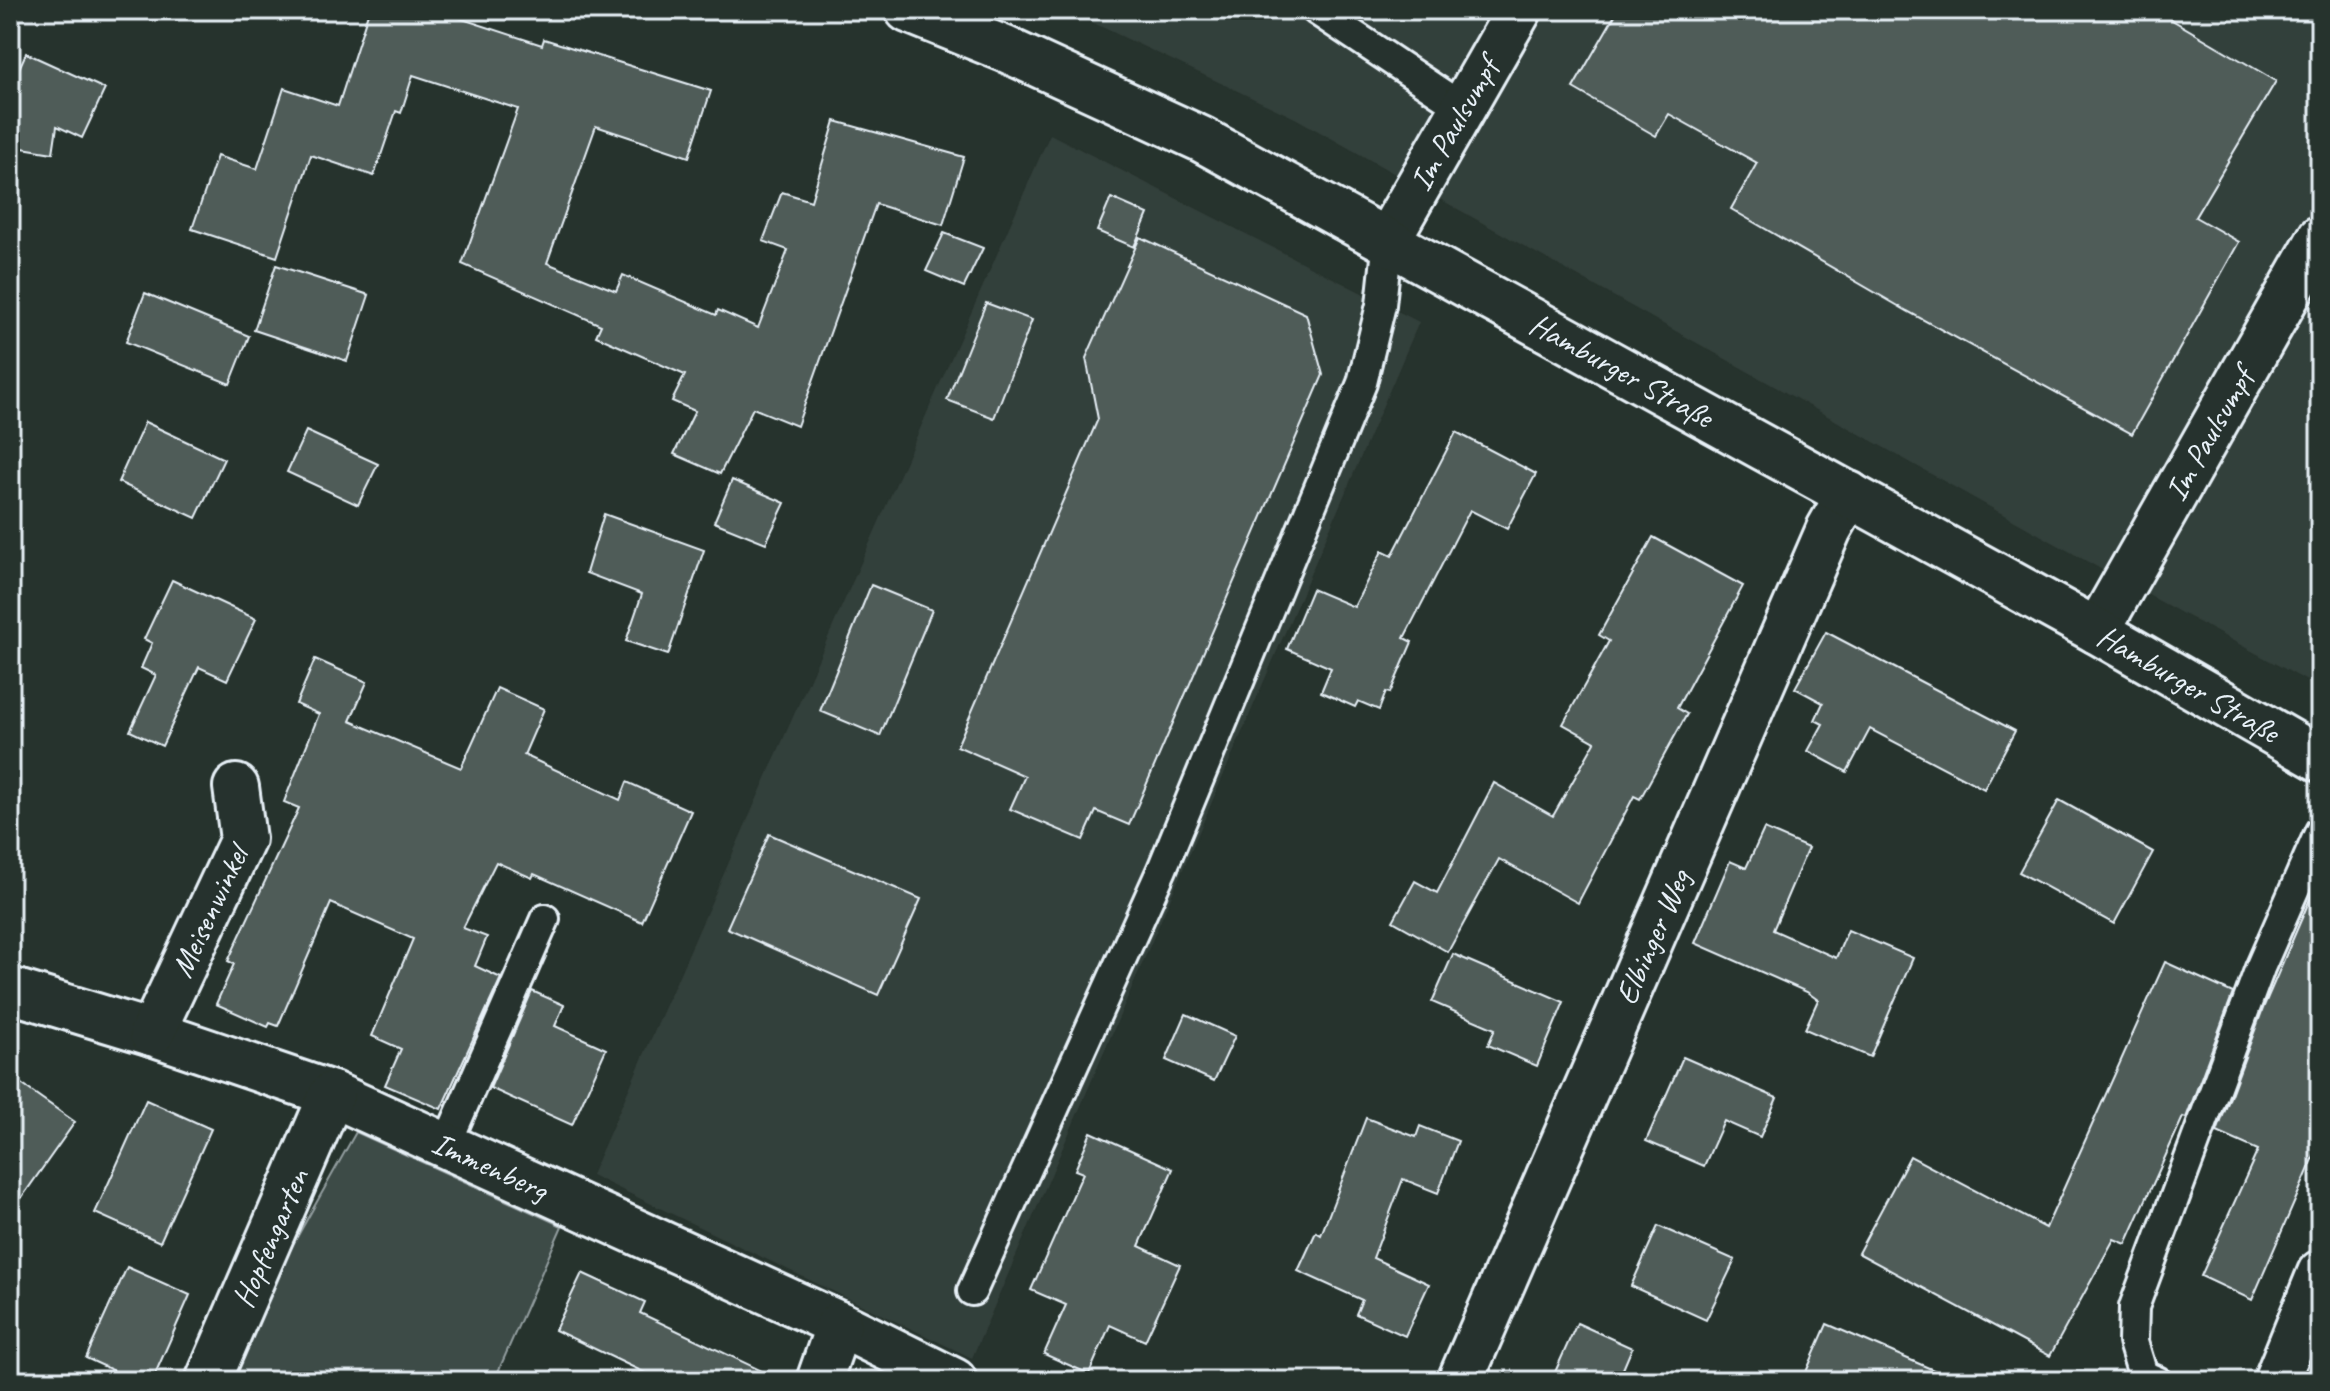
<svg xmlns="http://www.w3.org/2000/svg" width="2330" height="1391" font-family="Caveat,sans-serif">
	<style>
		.built { fill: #333f3a }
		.green { fill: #3e4b47; stroke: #939ea0; stroke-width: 2 }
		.building { fill: #505c59; stroke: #e8f1f8; stroke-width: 2 }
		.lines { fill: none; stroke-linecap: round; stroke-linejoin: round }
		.lane-casing { stroke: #e8f1f8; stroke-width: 34 }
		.street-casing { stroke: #e8f1f8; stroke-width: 50 }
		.secondary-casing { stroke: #e8f1f8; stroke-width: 50 }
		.lane { stroke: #26332d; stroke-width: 28 }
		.street { stroke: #26332d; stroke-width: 44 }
		.secondary { stroke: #26332d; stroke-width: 44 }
		.labels { text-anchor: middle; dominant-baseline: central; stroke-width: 8; stroke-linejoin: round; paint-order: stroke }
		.street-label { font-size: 32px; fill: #e8f1f8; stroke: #26332d }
	</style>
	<rect width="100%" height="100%" fill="#26332d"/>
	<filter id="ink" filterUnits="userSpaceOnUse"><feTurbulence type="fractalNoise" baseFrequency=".0125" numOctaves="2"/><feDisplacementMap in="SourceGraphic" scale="16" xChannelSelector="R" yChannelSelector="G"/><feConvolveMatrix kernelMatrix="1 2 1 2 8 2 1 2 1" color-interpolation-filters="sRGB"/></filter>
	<g filter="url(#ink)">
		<g class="built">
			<path d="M 1066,10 L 2320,10 L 2320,688 L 2115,577 L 1295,118 Z"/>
			<path d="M 1050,134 L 1419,322 L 972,1358 L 591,1175 Z"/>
		</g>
		<path class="green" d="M 356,1132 L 562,1226 L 494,1381 L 225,1381 L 282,1264 Z"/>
		<g class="building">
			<path d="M 369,10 L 435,10 L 542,45 L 544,39 L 711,91 L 689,157 L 596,126 L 547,263 L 616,291 L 623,275 L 716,315 L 718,310 L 758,328 L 788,250 L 763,241 L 782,192 L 811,201 L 835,121 L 964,157 L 943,225 L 876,204 L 797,426 L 753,408 L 720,474 L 674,454 L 695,411 L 672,401 L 685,375 L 596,336 L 601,325 L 462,264 L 518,109 L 413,75 L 401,113 L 396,111 L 374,176 L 311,155 L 277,257 L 192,229 L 217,156 L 257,169 L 284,88 L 338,106 Z"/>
			<path d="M 1618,10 L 2155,10 L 2276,81 L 2195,217 L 2239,242 L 2132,434 L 1907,311 L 1731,209 L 1757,163 L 1669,114 L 1656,136 L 1573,88 Z"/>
			<path d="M 26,53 L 105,89 L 82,138 L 57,126 L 53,153 L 10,146 L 10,88 Z"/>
			<path d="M 1111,198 L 1148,214 L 1134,247 L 1097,231 Z"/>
			<path d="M 944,233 L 983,248 L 964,287 L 926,271 Z"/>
			<path d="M 1140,237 L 1306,314 L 1323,375 L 1129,825 L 1096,811 L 1083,840 L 1010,809 L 1025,776 L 957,746 L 1098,419 L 1086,358 Z"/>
			<path d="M 276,265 L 369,295 L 347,361 L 254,330 Z"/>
			<path d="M 145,293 L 249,336 L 230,384 L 126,342 Z"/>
			<path d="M 986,303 L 1032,320 L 994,418 L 947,400 Z"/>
			<path d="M 145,422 L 224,459 L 196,518 L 118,482 Z"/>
			<path d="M 306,431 L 378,464 L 358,505 L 287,472 Z"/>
			<path d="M 1456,432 L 1536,474 L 1507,529 L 1470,510 L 1404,638 L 1412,642 L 1390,693 L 1386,692 L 1379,710 L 1358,701 L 1355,707 L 1321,692 L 1331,668 L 1287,649 L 1312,589 L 1354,607 L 1382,551 L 1392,556 Z"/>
			<path d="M 732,480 L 785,503 L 766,543 L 714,522 Z"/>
			<path d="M 604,514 L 704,550 L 668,655 L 626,641 L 642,594 L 586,573 Z"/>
			<path d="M 1653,537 L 1743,586 L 1677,708 L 1687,714 L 1640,799 L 1634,796 L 1578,903 L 1499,859 L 1448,952 L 1393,921 L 1415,881 L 1437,893 L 1494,783 L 1553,816 L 1595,742 L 1563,724 L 1609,641 L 1599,635 Z"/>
			<path d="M 172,580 L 256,619 L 227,680 L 199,667 L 162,746 L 130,731 L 156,675 L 141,668 L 152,643 L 144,639 Z"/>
			<path d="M 871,585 L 932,610 L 880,736 L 820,711 Z"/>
			<path d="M 1826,632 L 2015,731 L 1984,789 L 1870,729 L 1847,772 L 1808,751 L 1823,724 L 1815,720 L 1823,703 L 1795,688 Z"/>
			<path d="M 315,659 L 367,682 L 350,721 L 461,768 L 497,688 L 544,709 L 524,755 L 620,800 L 627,782 L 691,811 L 642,922 L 534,874 L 532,878 L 496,862 L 463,928 L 487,937 L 475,966 L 501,978 L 441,1109 L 385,1085 L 401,1049 L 372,1036 L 413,939 L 331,903 L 278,1026 L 270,1023 L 268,1027 L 216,1004 L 234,964 L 228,961 L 299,808 L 284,802 L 319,714 L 296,704 Z"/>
			<path d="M 2059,800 L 2153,852 L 2114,924 L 2019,872 Z"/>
			<path d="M 1764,829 L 1808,848 L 1773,930 L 1836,958 L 1848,930 L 1913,958 L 1870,1057 L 1805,1029 L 1818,1000 L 1807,992 L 1695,943 L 1730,861 L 1746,868 Z"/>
			<path d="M 769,834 L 921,899 L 878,995 L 727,928 Z"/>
			<path d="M 2320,876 L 2320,1143 L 2252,1300 L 2201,1276 L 2258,1150 L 2217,1132 L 2264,1006 Z"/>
			<path d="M 1453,954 L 1564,1002 L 1537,1066 L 1488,1045 L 1495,1029 L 1432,1002 Z"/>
			<path d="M 2165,962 L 2233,993 L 2186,1118 L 2183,1117 L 2126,1244 L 2114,1239 L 2050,1356 L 1858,1253 L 1910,1156 L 2046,1228 Z"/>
			<path d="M 532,991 L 564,1005 L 555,1026 L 606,1049 L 572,1125 L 490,1088 Z"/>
			<path d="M 1186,1014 L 1235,1036 L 1214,1081 L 1166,1060 Z"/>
			<path d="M 1683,1057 L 1777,1098 L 1760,1137 L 1724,1121 L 1704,1166 L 1646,1141 Z"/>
			<path d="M 10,1076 L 75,1122 L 10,1214 Z"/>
			<path d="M 146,1100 L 211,1129 L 160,1242 L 95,1213 Z"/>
			<path d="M 1366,1118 L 1416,1137 L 1420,1126 L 1458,1141 L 1438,1193 L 1403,1179 L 1373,1258 L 1429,1284 L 1405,1336 L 1356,1314 L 1362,1300 L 1298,1271 L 1316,1232 L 1321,1235 Z"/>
			<path d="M 1091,1132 L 1173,1169 L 1139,1246 L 1180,1265 L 1145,1341 L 1110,1325 L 1089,1374 L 1044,1354 L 1066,1305 L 1031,1290 L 1083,1173 L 1075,1170 Z"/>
			<path d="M 1658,1226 L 1735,1260 L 1706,1320 L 1631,1286 Z"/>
			<path d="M 127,1267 L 190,1295 L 152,1381 L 136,1381 L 86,1358 Z"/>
			<path d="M 582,1273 L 645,1302 L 640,1313 L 783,1381 L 662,1381 L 555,1330 Z"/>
			<path d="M 1577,1323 L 1632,1348 L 1618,1381 L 1551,1381 Z"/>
			<path d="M 1827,1324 L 1959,1381 L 1802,1381 Z"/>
		</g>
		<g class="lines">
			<g class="lane-casing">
				<g id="lane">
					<path d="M 1316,10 L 1463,108"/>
					<path d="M 447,1143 L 545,919"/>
					<path d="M 972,1291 L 1162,869 L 1362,383 L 1381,305 L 1388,239"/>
					<path d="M 2157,1381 L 2143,1375 L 2133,1342 L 2134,1307 L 2260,968 L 2320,831"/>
				</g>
			</g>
			<g class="street-casing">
				<g id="street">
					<path id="s1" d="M 1388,239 L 1519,10"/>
					<path id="s2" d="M 2097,631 L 2320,238"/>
					<path id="s3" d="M 10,990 L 152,1033 L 332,1094 L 839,1324 L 954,1381"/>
					<path id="s4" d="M 152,1033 L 243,839 L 236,787"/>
					<path id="s5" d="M 208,1381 L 332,1094"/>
					<path d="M 819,1381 L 839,1324"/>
					<path id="s6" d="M 1460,1381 L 1829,529 L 1849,494"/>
					<path d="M 2276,1381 L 2320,1273"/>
				</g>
			</g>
			<g class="secondary-casing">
				<g id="secondary">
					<path id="s7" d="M 908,10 L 1005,49 L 1201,139 L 2097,631 L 2320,759"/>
				</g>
			</g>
			<use href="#lane" class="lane"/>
			<use href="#street" class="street"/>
			<use href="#secondary" class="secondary"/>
		</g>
	</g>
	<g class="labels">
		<g class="street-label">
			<text stroke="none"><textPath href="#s1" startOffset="132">Im Paulsumpf</textPath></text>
			<text stroke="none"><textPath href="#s7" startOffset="800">Hamburger Straße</textPath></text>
			<text stroke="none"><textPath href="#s2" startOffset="226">Im Paulsumpf</textPath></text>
			<text stroke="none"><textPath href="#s7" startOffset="1448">Hamburger Straße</textPath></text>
			<text stroke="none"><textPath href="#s4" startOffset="134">Meisenwinkel</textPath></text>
			<text stroke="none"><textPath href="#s6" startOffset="484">Elbinger Weg</textPath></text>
			<text stroke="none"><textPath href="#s3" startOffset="512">Immenberg</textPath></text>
			<text stroke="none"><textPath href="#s5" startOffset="156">Hopfengarten</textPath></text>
		</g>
	</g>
	<rect width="2330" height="1391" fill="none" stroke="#26332d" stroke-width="40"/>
	<rect x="20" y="20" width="2290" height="1351" fill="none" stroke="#e8f1f8" stroke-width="3" filter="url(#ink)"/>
</svg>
